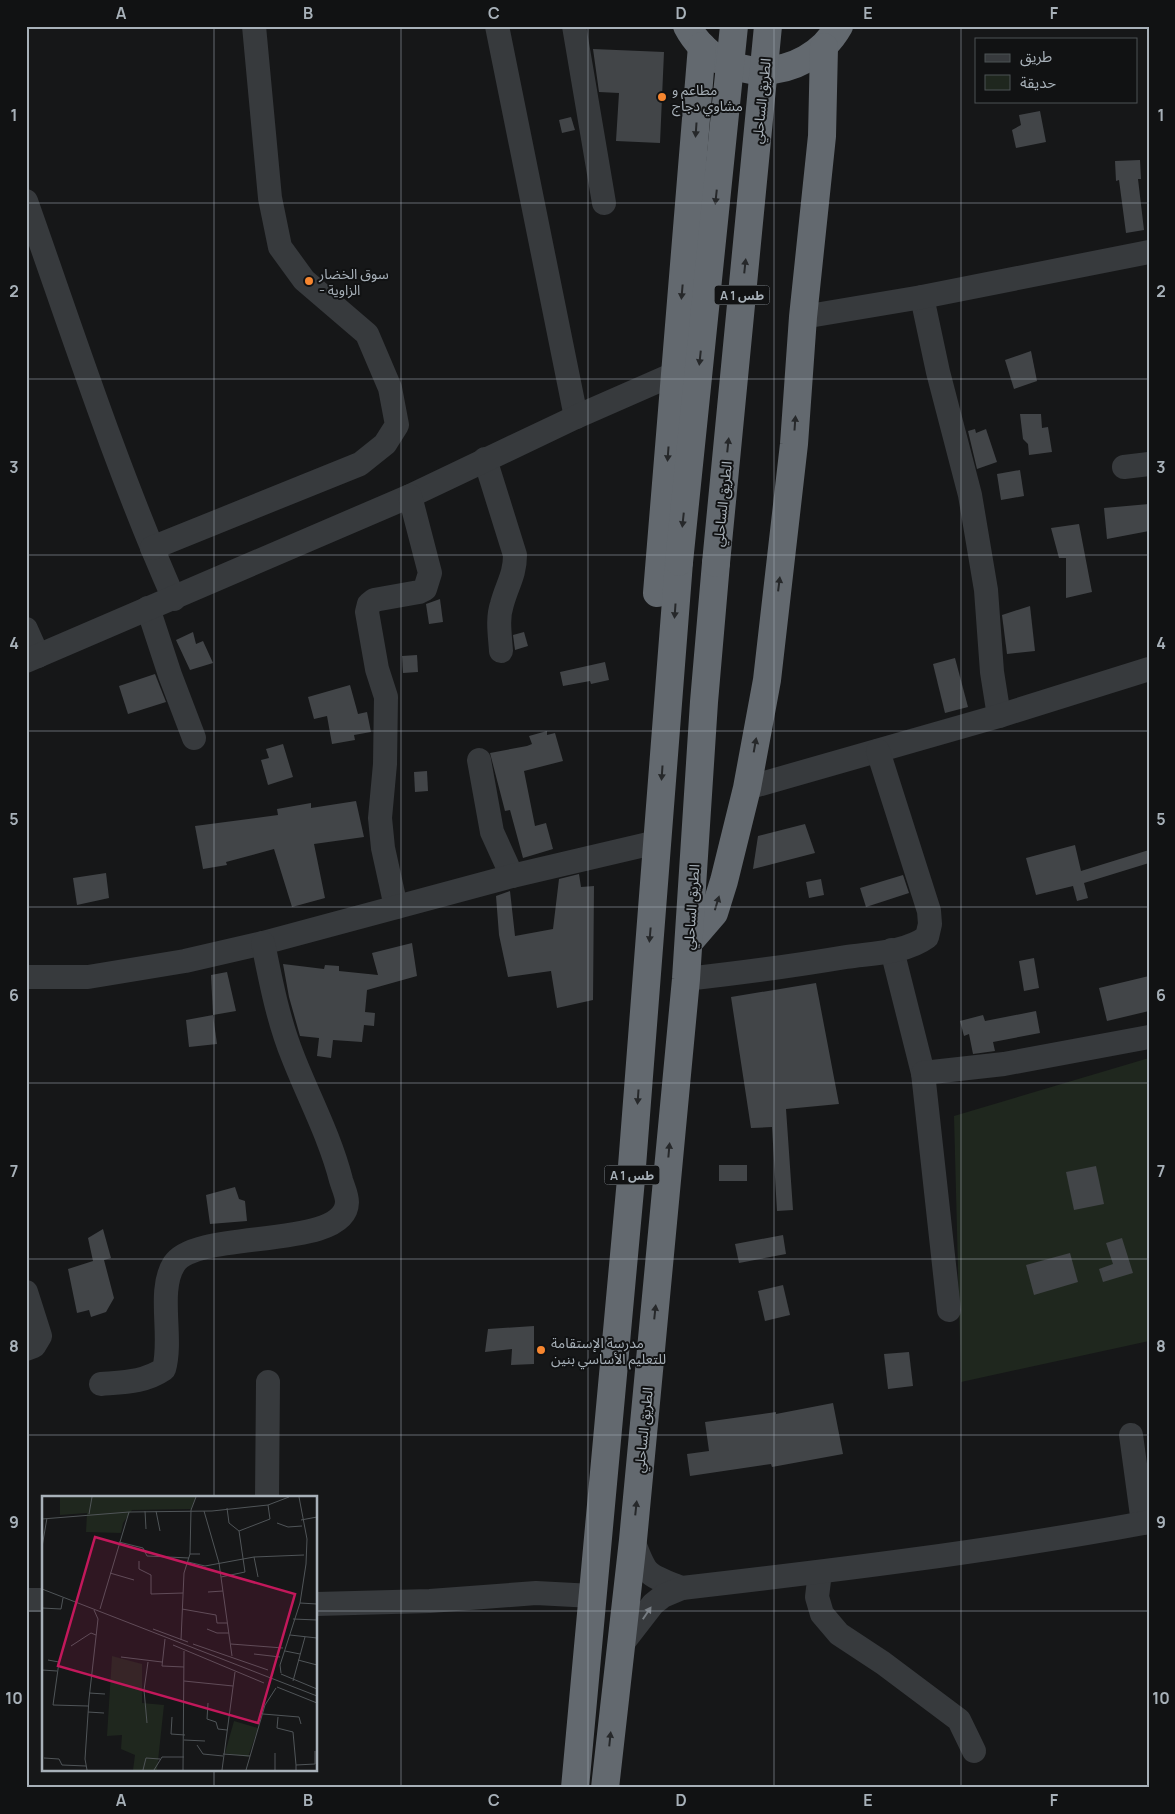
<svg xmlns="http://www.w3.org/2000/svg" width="1175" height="1814" font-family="Manrope,'Noto Sans Arabic',sans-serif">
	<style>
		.green { fill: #1f271e }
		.building { fill: #424548 }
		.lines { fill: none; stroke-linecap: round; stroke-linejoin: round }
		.minor { stroke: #373a3d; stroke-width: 24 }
		.highway { stroke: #63696f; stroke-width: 28 }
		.highway-bridge { stroke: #63696f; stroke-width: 28 }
		.oneway { fill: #26282a }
		.oneway2 { fill: #757b81 }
		.grid { fill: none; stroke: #a8b1b9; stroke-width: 1; stroke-opacity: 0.55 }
		.poi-dot { fill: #f7862f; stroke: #111213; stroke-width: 2 }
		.labels { text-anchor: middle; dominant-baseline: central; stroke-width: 4; stroke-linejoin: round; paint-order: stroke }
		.shield { fill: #111213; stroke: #7b8187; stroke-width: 1 }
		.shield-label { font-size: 12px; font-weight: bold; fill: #a8b1b9 }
		.poi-label { font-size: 14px; fill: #a8b1b9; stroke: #111213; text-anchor: start }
		.street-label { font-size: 14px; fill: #a8b1b9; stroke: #111213 }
		.inset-road { fill: none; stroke: #505558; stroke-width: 1 }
		.view { fill: #c2185b; fill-opacity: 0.15; stroke: #c2185b; stroke-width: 2.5 }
		.inset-edge { fill: none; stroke: #a8b1b9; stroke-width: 2.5 }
		.neatline { fill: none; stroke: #a8b1b9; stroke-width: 2 }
		.grid-label { font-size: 16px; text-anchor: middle; font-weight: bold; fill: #a8b1b9 }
	</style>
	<rect width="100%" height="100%" fill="#161718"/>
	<path class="green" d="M 1149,1058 L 1149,1341 L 961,1382 L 954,1116 Z"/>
	<g class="building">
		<path d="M 593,49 L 664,52 L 660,143 L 616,141 L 619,93 L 599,92 Z"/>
		<path d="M 1040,111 L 1046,142 L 1016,148 L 1012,130 L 1021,125 L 1019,115 Z"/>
		<path d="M 571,117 L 575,130 L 562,133 L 559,120 Z"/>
		<path d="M 1140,160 L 1141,179 L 1138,179 L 1144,230 L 1126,233 L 1119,180 L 1116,181 L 1115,161 Z"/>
		<path d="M 1031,351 L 1037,381 L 1014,389 L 1005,360 Z"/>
		<path d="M 1020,414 L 1041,414 L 1042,428 L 1048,427 L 1052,452 L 1029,455 L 1028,444 L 1023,439 Z"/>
		<path d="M 975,429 L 976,433 L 986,429 L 997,462 L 977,469 L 968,431 Z"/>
		<path d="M 1020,470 L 1024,496 L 1001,500 L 997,474 Z"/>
		<path d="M 1149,504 L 1149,531 L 1107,539 L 1104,508 Z"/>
		<path d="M 1079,524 L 1092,592 L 1066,598 L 1066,558 L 1059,558 L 1051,528 Z"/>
		<path d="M 440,599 L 443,622 L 429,624 L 426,604 Z"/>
		<path d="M 1030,606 L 1035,651 L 1007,654 L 1002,615 Z"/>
		<path d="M 193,632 L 196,644 L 203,641 L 213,663 L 190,670 L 176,640 Z"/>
		<path d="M 524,632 L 528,646 L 515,650 L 513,635 Z"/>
		<path d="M 417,655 L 418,672 L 403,673 L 402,656 Z"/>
		<path d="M 955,658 L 968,707 L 945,713 L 933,664 Z"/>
		<path d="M 605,662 L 609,680 L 591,684 L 590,681 L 563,686 L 560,672 Z"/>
		<path d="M 155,674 L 166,702 L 128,714 L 119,686 Z"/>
		<path d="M 350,685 L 358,714 L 367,712 L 371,732 L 354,735 L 355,740 L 332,744 L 327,716 L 314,719 L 308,697 Z"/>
		<path d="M 547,731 L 547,735 L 555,733 L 563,761 L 524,771 L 535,826 L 546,823 L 553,849 L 523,858 L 510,810 L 505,811 L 490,753 L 527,746 L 532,744 L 529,736 Z"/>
		<path d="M 283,744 L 293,777 L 268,785 L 261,760 L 269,758 L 266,749 Z"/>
		<path d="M 427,771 L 428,791 L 415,792 L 414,772 Z"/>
		<path d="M 356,801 L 364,837 L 314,844 L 325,898 L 292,907 L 274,849 L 226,862 L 227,865 L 203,869 L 195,826 L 278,815 L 277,809 L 311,803 L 311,808 Z"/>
		<path d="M 805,824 L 815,853 L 753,869 L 758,836 Z"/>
		<path d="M 1075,845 L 1081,871 L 1149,850 L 1149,863 L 1084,883 L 1088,898 L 1077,901 L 1073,886 L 1036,895 L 1026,858 Z"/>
		<path d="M 106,873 L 109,898 L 77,905 L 73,878 Z"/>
		<path d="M 579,874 L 581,887 L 594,886 L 593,1000 L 557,1008 L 551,971 L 508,977 L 499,935 L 496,896 L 510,891 L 515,936 L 553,929 L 559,879 Z"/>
		<path d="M 903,875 L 909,893 L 866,907 L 860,888 Z"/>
		<path d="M 821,879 L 824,895 L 809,898 L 806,882 Z"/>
		<path d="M 412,943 L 417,976 L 367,990 L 365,1012 L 375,1013 L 374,1026 L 364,1025 L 362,1042 L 333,1040 L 331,1058 L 317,1056 L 319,1038 L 300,1036 L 289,997 L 283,964 L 324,969 L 325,965 L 339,966 L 339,971 L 378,975 L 372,953 Z"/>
		<path d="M 1034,958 L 1039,988 L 1024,991 L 1019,961 Z"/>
		<path d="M 227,972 L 236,1011 L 213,1015 L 211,975 Z"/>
		<path d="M 1149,976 L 1149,1011 L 1107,1021 L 1099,988 Z"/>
		<path d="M 816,983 L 839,1104 L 786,1109 L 793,1210 L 777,1211 L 772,1127 L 751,1128 L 731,997 Z"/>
		<path d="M 1036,1011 L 1040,1033 L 993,1042 L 995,1051 L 973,1054 L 969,1034 L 964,1036 L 960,1021 L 983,1015 L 985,1021 Z"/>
		<path d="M 213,1015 L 217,1044 L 189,1047 L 186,1020 Z"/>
		<rect x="719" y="1165" width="28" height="16"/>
		<path d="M 1096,1166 L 1104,1204 L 1074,1210 L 1066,1172 Z"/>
		<path d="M 235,1187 L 239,1199 L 245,1201 L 247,1221 L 210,1224 L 206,1195 Z"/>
		<path d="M 103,1229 L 111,1258 L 104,1260 L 114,1298 L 106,1312 L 91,1317 L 89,1310 L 77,1313 L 68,1269 L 93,1261 L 88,1238 Z"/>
		<path d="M 783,1235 L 786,1254 L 739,1263 L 735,1244 Z"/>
		<path d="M 1122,1238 L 1133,1273 L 1103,1282 L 1099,1269 L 1113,1264 L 1106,1243 Z"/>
		<path d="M 1070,1253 L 1078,1282 L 1034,1295 L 1026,1265 Z"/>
		<path d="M 783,1285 L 790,1315 L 765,1321 L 758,1291 Z"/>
		<path d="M 534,1326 L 534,1364 L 511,1365 L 512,1349 L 485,1352 L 488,1329 Z"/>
		<path d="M 909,1352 L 913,1386 L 888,1389 L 884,1354 Z"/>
		<path d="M 833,1403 L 843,1454 L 772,1467 L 771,1464 L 690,1476 L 687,1454 L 709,1451 L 705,1422 L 776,1412 L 776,1414 Z"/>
	</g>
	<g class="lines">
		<g class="minor">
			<path d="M 497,26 L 576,417"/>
			<path d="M 574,26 L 604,203"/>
			<path d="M 26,201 C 73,334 117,470 174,599"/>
			<path d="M 922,297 L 938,372 L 970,495 L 986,590 L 992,672 L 999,716"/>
			<path d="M 803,317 L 922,297 L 1149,252"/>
			<path d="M 485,459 L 515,555 C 515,575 507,585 502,604 C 497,619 500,635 501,651"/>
			<path d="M 1124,467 L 1149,464"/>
			<path d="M 152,548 L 360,464 L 385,444 L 397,425 L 390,388 L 367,334 L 304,280 L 280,247 L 270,198 L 254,26"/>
			<path d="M 148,608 L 170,675 L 194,738"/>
			<path d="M 26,629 L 38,656"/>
			<path d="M 26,661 L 410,496 L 576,417 L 674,374"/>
			<path d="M 479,760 L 492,832 L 512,876"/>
			<path d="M 747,788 L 999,716 L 1149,669"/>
			<path d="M 396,907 L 383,848 L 380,818 L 385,764 L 386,697 L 377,669 L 367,612 L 369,604 L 374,600 L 419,592 L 425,589 L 430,573 L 410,496"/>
			<path d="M 892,950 L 923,1073 L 949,1310"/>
			<path d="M 26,977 L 88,977 L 185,961 L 263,943 L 512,876 L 657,842"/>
			<path d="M 686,979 C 740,973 793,966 846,957 C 873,953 905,953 927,937 L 930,924 L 929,911 L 878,751"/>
			<path d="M 923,1073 L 1004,1064 L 1149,1037"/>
			<path d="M 26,1292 L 40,1336 L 34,1346 L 26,1349"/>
			<path d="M 101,1384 C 125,1382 145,1382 164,1369 C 173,1337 157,1291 174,1264 C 197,1228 346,1251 347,1202 C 347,1195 343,1187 341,1180 C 330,1137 309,1098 293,1057 C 278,1020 271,982 263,943"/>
			<path d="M 1131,1435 L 1143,1523"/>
			<path d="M 267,1498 L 268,1382"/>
			<path d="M 633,1540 C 646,1576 646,1574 682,1588"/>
			<path d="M 820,1572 L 817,1597 L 822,1614 L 839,1634 L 883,1663 L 959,1720 L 974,1751"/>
			<path d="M 26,1600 L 44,1600"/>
			<path d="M 316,1604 L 430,1601 L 536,1593 L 593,1596"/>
			<path d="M 619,1648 L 653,1604 L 663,1596 L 682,1588 C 838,1570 994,1551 1149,1522"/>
		</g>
		<g class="highway">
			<path d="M 687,26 C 719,87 806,84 839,26"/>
			<path d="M 657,593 L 702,46"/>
			<path d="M 689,942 L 714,913 L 724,881 L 747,788 L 767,680 L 794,444 L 803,317 L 822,136 L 824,47"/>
			<path d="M 575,1788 L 631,1179 L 679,562"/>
			<path d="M 605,1788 L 633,1540 L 686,979 L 704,702 L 716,563"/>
		</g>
		<g class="highway-bridge">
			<path d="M 679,562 L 734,26"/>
			<path d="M 716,563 L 768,26"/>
		</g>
	</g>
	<defs><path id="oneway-solid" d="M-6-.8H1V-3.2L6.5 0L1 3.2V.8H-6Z" transform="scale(1.25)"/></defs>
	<g class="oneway">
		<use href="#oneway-solid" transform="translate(696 130) rotate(94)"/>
		<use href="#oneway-solid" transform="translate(716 197) rotate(96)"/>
		<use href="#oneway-solid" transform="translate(745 266) rotate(-84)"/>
		<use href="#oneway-solid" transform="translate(682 292) rotate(95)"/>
		<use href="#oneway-solid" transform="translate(700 358) rotate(96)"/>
		<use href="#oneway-solid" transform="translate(795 423) rotate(-86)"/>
		<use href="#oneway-solid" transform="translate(728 445) rotate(-84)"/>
		<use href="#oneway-solid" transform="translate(668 454) rotate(94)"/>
		<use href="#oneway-solid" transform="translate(683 520) rotate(96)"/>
		<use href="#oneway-solid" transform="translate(779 584) rotate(-83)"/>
		<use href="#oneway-solid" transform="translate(675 611) rotate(94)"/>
		<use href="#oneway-solid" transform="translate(755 745) rotate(-80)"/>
		<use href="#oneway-solid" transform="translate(662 773) rotate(94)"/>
		<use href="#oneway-solid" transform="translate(717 903) rotate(-73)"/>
		<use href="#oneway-solid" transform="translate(650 935) rotate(95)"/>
		<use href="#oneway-solid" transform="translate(638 1097) rotate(94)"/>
		<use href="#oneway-solid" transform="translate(669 1150) rotate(-85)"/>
		<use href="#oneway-solid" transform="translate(655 1312) rotate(-84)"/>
		<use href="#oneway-solid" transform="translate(636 1508) rotate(-84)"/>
		<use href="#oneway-solid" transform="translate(610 1739) rotate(-84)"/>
	</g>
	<use class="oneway2" href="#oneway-solid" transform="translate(647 1613) rotate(-56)"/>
	<path class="grid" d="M 214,26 L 214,1498M 401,26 L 401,1788M 588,26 L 588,1788M 774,26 L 774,1788M 961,26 L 961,1788M 26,203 L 1149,203M 26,379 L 1149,379M 26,555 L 1149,555M 26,731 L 1149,731M 26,907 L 1149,907M 26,1083 L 1149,1083M 26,1259 L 1149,1259M 26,1435 L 1149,1435M 26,1611 L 44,1611M 316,1611 L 1149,1611M 214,1770 L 214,1788"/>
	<g class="poi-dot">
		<circle cx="662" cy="97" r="5"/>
		<circle cx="309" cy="281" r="5"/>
		<circle cx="541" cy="1350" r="5"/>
	</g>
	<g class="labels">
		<g class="shield">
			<rect x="714.5" y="285.5" width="55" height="19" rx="4"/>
			<rect x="604.5" y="1165.5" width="55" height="19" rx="4"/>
		</g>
		<g class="shield-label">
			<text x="742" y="295">A 1 طس</text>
			<text x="632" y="1175">A 1 طس</text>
		</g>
		<g class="poi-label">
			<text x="672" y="89">مطاعم و<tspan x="672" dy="16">مشاوي دجاج</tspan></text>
			<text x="319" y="273">سوق الخضار<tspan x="319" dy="16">- الزاوية</tspan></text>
			<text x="551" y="1342">مدرسة اﻹستقامة<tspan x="551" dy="16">للتعليم اﻷساسي بنين</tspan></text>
		</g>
		<g class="street-label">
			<text transform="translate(761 101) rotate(-84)">الطريق الساحلي</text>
			<text transform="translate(722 504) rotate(-84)">الطريق الساحلي</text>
			<text transform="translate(691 907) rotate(-86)">الطريق الساحلي</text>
			<text transform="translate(643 1430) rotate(-84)">الطريق الساحلي</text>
		</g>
	</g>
	<g transform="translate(42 1496)">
		<rect width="275" height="275" fill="#161718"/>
		<path d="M 18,1 L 154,1 L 149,13 L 90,14 L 81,27 L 79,37 L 44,36 L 45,17 L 18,19 ZM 70,160 L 100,168 L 100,207 L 122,209 L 115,274 L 91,274 L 93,259 L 79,253 L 80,239 L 65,240 ZM 192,225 L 216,232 L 206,261 L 183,257 Z" fill="#1f271e"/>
		<path class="inset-road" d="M 185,12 L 187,27 L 197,35M 103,15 L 104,33M 114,15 L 118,35M 162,15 L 177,67 L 190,160M 47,18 L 50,1M 0,23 L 87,16 L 170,15 L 226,9 L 247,1M 259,24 L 275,21M 235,27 L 246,31 L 260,30M 197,35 L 228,23 L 226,9M 77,46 L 101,52 L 105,60 L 147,62M 0,51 L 5,22M 148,58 L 149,14 L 154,1M 212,61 L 216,81M 97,65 L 97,73 L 109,79 L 109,98 L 141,97M 146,66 L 163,70 L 212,61 L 262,59M 68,77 L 92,84M 179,81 L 203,76 L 197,35M 0,93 L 275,200M 166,96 L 181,95M 258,107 L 275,108M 0,112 L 19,113 L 21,102M 58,113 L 87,16M 140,113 L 174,119 L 175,127 L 185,127M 251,123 L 275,124M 111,133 L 146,146M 165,133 L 175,137 L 187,137M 248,139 L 275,142M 123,143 L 120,170 L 142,171M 139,144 L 142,77 L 148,58 L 158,58M 151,148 L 226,174M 189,148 L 241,152M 131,149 L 222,187M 29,150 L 49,137 L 54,139M 243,155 L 258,158M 212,158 L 238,161M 79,161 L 120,166M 6,164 L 17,166 L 11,209 L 46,210M 256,164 L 275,169M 0,174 L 15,175M 239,177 L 238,169 L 258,107 L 264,68 L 265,43 L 257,1M 239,178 L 275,193M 142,185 L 191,190M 251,185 L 263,141M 235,191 L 275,207M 47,197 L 63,198M 166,207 L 165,223 L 174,226 L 176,233 L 185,234M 46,216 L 62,217M 221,218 L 257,221 L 259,228M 130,221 L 129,238 L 143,239M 236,221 L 235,232 L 251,236 L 254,269M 105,227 L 102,194 L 106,166M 142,244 L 163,245M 155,249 L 161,258 L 181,260M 181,258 L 208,260M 2,262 L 17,263 L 20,269 L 44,270M 45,274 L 43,263 L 47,203 L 56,123 L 52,114M 101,274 L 104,262 L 118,263M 112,274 L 120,261 L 142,261M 141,274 L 142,155M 180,274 L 193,176M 204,274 L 223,209 L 234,192M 233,274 L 233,257M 254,274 L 254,269 L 273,268 L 273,255"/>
		<path class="view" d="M 53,41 L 253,98 L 216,227 L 16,170 Z"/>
		<rect width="275" height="275" class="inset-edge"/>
	</g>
	<rect width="1175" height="1814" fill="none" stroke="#111213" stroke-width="55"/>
	<rect x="975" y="38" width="162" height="65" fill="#111213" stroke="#4d5255"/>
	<rect x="985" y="54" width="25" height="8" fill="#373a3d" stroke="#4d5255"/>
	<text x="1020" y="62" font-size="15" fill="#a8b1b9">طريق</text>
	<rect x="985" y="75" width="25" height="15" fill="#1f271e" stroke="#4d5255"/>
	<text x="1020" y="88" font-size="15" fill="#a8b1b9">حديقة</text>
	<rect x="28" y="28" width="1120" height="1758" class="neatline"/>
	<g class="grid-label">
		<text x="121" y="19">A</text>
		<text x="308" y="19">B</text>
		<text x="494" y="19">C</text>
		<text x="681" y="19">D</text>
		<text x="868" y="19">E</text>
		<text x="1054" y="19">F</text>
		<text x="14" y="121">1</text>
		<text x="1161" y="121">1</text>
		<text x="14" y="297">2</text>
		<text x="1161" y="297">2</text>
		<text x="14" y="473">3</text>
		<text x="1161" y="473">3</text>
		<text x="14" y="649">4</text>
		<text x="1161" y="649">4</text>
		<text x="14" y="825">5</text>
		<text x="1161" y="825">5</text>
		<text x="14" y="1001">6</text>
		<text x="1161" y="1001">6</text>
		<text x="14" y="1177">7</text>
		<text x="1161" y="1177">7</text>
		<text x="14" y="1352">8</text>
		<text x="1161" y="1352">8</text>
		<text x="14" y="1528">9</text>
		<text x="1161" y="1528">9</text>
		<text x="14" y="1704">10</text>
		<text x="1161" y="1704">10</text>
		<text x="121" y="1806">A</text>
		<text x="308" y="1806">B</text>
		<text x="494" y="1806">C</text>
		<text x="681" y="1806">D</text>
		<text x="868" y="1806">E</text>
		<text x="1054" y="1806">F</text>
	</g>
</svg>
